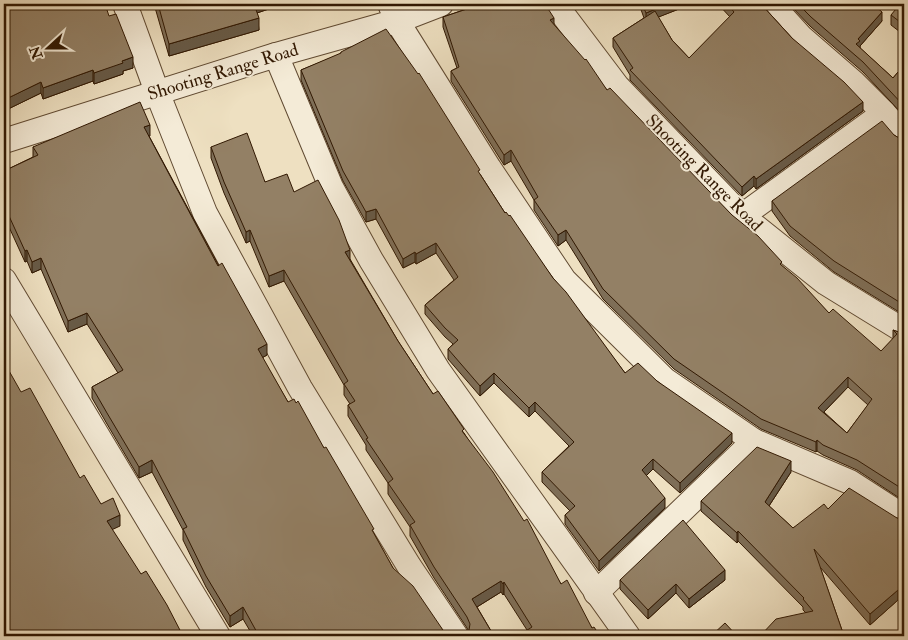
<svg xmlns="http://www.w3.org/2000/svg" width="908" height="640" font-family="'IM FELL Double Pica',serif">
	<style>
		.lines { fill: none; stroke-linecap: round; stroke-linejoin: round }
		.minor-casing { stroke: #604a32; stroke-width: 26 }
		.minor { stroke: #f4ebd7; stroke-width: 24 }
		.wall { fill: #7e6e57; stroke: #311802; fill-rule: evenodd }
		.shaded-wall { fill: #675a47; stroke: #311802 }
		.building { fill: #938065; stroke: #311802; fill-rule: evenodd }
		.labels { text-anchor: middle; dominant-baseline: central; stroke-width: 4; stroke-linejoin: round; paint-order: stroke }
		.street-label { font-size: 18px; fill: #311802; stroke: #f4ebd7 }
	</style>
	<rect width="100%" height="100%" fill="#eee0c1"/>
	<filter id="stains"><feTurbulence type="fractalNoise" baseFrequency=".004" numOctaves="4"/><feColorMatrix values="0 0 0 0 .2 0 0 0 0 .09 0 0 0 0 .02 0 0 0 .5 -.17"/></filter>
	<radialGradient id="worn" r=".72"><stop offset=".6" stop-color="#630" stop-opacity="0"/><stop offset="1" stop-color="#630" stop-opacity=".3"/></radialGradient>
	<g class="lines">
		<g class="minor-casing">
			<g id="minor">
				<path d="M 125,4 L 157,92 L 205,213 L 300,388 L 409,566 L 456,636"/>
				<path d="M 390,4 L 397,21 L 489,168 L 564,280 L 665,380 L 754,441 L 850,482 L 904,517"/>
				<path d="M 555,4 L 617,86 L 742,216 L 826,283 L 904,331"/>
				<path d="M 771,4 L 801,37 L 853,82 L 884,113 L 904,136"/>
				<path d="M 276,55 L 331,187 L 371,260 L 438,370 L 628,636"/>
				<path d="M 4,141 L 276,55 L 397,21 L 441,4"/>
				<path d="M 742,216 L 884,113"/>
				<path d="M 4,280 L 218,636"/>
				<path d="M 596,593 L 754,441"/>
			</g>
		</g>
		<use href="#minor" class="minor"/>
	</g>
	<g class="wall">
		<path d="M 154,4 L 283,4 L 257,13 L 259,30 L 169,56 Z"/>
		<path d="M 471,4 L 545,4 L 554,25 L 607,90 L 829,313 L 881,351 L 893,339 L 893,330 L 904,334 L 904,501 L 857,470 L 823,455 L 817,451 L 816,452 L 761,429 L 674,369 L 603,299 L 566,240 L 558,246 L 534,210 L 534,200 L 511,161 L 504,165 L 451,81 L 451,71 L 457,68 L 443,27 L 443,17 L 472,7 ZM 848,387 L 868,405 L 847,433 L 824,412 Z"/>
		<path d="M 639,4 L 684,4 L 684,7 L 658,17 L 672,40 L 689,58 L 730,17 L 718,4 L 761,4 L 792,38 L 863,111 L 756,189 L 754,186 L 742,196 L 630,80 L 630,75 L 613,47 L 613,38 L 644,18 Z"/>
		<path d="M 789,4 L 873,4 L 882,21 L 860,46 L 860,48 L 893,78 L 904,65 L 904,116 L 863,72 L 811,27 Z"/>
		<path d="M 904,4 L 904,35 L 891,25 L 891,15 Z"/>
		<path d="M 109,16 L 133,68 L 123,71 L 123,74 L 94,84 L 93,81 L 43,99 L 41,93 L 4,111 Z"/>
		<path d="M 341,52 L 480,174 L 505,213 L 553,278 L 625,373 L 657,381 L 732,443 L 680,493 L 653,469 L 646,475 L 665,508 L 599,571 L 565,524 L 565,515 L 570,511 L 542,482 L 542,472 L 569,446 L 535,411 L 529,417 L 494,383 L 480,396 L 448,359 L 448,349 L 453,344 L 445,337 L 425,314 L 425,305 L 454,280 L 436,253 L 416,264 L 415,262 L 403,268 L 376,219 L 366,222 L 343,181 L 301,80 L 301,70 L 341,54 Z"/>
		<path d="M 894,135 L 899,138 L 904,139 L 904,315 L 834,272 L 790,236 L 772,211 L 772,201 Z"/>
		<path d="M 149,136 L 267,355 L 262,358 L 288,402 L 324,448 L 374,534 L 393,568 L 445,633 L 449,636 L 253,636 L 243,619 L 230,627 L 206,587 L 183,540 L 183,530 L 152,472 L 139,478 L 107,424 L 92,398 L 92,387 L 118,373 L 87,324 L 68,332 L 41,269 L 32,273 L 27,261 L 25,262 L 4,216 L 4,171 L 33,157 L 33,147 L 150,136 Z"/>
		<path d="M 211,147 L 265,182 L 294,192 L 350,259 L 398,341 L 433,394 L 464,433 L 561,584 L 592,628 L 527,630 L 504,594 L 503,595 L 501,592 L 477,607 L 494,636 L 461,636 L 469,636 L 469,632 L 467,628 L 434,578 L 410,536 L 410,527 L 388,494 L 388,483 L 366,450 L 366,445 L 348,416 L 348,405 L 350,404 L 344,395 L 344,385 L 284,281 L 269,287 L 250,241 L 246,243 L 224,193 L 211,158 Z"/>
		<path d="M 791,472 L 769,506 L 793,528 L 828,509 L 897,518 L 904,520 L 904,605 L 898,600 L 870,625 L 820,567 L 844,636 L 806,613 L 803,610 L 803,607 L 738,541 L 737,543 L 701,511 L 701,501 Z"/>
		<path d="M 620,580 L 725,580 L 689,608 L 676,593 L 648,619 L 620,589 Z"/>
	</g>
	<g class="shaded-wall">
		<path d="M 254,4 L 283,4 L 254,14 Z"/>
		<path d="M 668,4 L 684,4 L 684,7 L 646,22 L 646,13 Z"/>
		<path d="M 882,12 L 882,21 L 860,46 L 860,50 L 856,44 L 858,39 Z"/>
		<path d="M 259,18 L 259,30 L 169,56 L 169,44 Z"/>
		<path d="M 554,18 L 554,28 L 550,20 Z"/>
		<path d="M 133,57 L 133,68 L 123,71 L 123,74 L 94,84 L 94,73 L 122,61 Z"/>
		<path d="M 93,70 L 93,81 L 43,99 L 43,88 Z"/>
		<path d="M 41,82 L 41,93 L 4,111 L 4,100 Z"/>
		<path d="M 863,102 L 863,111 L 756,189 L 756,179 Z"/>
		<path d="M 150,125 L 150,136 L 144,138 L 144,127 Z"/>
		<path d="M 511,150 L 511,161 L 504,165 L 504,155 Z"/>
		<path d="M 754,176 L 754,186 L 742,196 L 742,187 Z"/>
		<path d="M 376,209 L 376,219 L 366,222 L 366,212 Z"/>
		<path d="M 250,230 L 250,241 L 246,243 L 246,232 Z"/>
		<path d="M 566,230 L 566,240 L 558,246 L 558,235 Z"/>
		<path d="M 436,243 L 436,253 L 416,264 L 416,254 Z"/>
		<path d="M 27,250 L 27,261 L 25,262 L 25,251 Z"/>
		<path d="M 350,250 L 350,261 L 345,252 Z"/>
		<path d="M 415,252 L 415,262 L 403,268 L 403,259 Z"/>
		<path d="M 41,258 L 41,269 L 32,273 L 32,262 Z"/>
		<path d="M 284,270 L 284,281 L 269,287 L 269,276 Z"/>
		<path d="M 87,313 L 87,324 L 68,332 L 68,321 Z"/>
		<path d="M 267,344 L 267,355 L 258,360 L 258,349 Z"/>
		<path d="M 494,373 L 494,383 L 480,396 L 480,386 Z"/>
		<path d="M 848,377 L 848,387 L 818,418 L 818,408 Z"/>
		<path d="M 535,402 L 535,411 L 529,417 L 529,408 Z"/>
		<path d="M 732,433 L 732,443 L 680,493 L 680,483 Z"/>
		<path d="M 817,440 L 817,451 L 816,452 L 816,442 Z"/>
		<path d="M 653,459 L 653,469 L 642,480 L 642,470 Z"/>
		<path d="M 152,460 L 152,472 L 139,478 L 139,467 Z"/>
		<path d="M 791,461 L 791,472 L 765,512 L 765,502 Z"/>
		<path d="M 665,498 L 665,508 L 599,571 L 599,561 Z"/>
		<path d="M 120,515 L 120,526 L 107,532 L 107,521 Z"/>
		<path d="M 738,531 L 738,541 L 737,543 L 737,533 Z"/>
		<path d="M 725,570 L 725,580 L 689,608 L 689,599 Z"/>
		<path d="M 501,581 L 501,592 L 472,610 L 472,599 Z"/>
		<path d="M 504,582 L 504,594 L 503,595 L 503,584 Z"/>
		<path d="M 676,584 L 676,593 L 648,619 L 648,610 Z"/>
		<path d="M 898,590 L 898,600 L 870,625 L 870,614 Z"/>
		<path d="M 243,607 L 243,619 L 230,627 L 230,616 Z"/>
	</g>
	<g class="building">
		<path d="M 4,4 L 105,4 L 109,16 L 116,14 L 133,57 L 122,61 L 123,63 L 94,73 L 93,70 L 43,88 L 41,82 L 4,100 Z"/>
		<path d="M 158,4 L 254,4 L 259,18 L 169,44 Z"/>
		<path d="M 475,4 L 545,4 L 554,18 L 550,20 L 585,60 L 586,59 L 607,90 L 610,88 L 732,215 L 758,236 L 782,262 L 780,264 L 797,278 L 829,313 L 833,309 L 881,351 L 897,334 L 893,330 L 904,334 L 904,490 L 857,460 L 823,445 L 817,440 L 816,442 L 761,419 L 674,359 L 603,289 L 566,230 L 558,235 L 534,200 L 538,197 L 511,150 L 504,155 L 451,71 L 459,67 L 443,17 L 476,6 ZM 848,377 L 872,399 L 847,433 L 818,408 Z"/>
		<path d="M 642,4 L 668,4 L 646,13 Z"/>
		<path d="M 727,4 L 761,4 L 792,38 L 844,82 L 863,102 L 756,179 L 754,176 L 742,187 L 630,70 L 633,68 L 613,38 L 655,11 L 672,40 L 689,58 L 734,12 Z"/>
		<path d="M 798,4 L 873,4 L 882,12 L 858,39 L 860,41 L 856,44 L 893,78 L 904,65 L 904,106 L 863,62 L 811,17 Z"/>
		<path d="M 900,4 L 904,4 L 904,25 L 891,15 Z"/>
		<path d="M 386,29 L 418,74 L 419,73 L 480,170 L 478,171 L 505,213 L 506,212 L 509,216 L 510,215 L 553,278 L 566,292 L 625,373 L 638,363 L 657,381 L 732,433 L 680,483 L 653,459 L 642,470 L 665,498 L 599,561 L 565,515 L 575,506 L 542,472 L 574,442 L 535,402 L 529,408 L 494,373 L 480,386 L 448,349 L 458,340 L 445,328 L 425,305 L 458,277 L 436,243 L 416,254 L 415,252 L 403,259 L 376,209 L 366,212 L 343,171 L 301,70 L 341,53 L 341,52 Z"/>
		<path d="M 140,102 L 150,125 L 144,127 L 218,266 L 222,263 L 267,344 L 258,349 L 288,402 L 294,399 L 296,403 L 298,401 L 324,448 L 326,447 L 374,529 L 372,530 L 393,568 L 413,586 L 445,633 L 449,636 L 259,636 L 243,607 L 230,616 L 206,576 L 183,529 L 187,527 L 152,460 L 139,467 L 107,413 L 92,387 L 123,370 L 87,313 L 68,321 L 41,258 L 32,262 L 27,250 L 25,251 L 4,205 L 4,171 L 38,155 L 33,147 Z"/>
		<path d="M 882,121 L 894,135 L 899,138 L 904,139 L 904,305 L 834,261 L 790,226 L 772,201 Z"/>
		<path d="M 247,133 L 265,182 L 287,174 L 294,192 L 318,180 L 339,220 L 350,250 L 345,252 L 398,341 L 433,394 L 438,391 L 464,429 L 462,431 L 493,472 L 524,521 L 527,519 L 561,584 L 567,580 L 592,628 L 594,627 L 600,636 L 518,636 L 532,627 L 504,582 L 503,584 L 501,581 L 472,599 L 494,636 L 472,636 L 469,630 L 470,624 L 467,617 L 434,567 L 410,525 L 415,522 L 388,483 L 393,479 L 366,439 L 368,438 L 348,405 L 355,401 L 344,384 L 348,381 L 284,270 L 269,276 L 250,230 L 246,232 L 224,182 L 211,147 Z"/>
		<path d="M 4,362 L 21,392 L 30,388 L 80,478 L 84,475 L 101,504 L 113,498 L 120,515 L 107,521 L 141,574 L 146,571 L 167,605 L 183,636 L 4,636 Z"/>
		<path d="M 757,447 L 791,461 L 765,502 L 793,528 L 824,504 L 828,509 L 849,488 L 897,518 L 904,520 L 904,595 L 898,590 L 870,614 L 814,549 L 844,636 L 760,636 L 776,619 L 813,611 L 803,599 L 804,598 L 738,531 L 737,533 L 701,501 Z"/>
		<path d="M 683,520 L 725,570 L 689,599 L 676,584 L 648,610 L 620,580 Z"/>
		<path d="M 725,623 L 737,636 L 711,636 Z"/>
		<path d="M 466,634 L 469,636 L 461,636 Z"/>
	</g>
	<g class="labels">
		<g class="street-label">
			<text transform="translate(223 72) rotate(-17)">Shooting Range Road</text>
			<text transform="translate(704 173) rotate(45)">Shooting Range Road</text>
		</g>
	</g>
	<rect width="908" height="640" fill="none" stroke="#eee0c1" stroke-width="20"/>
	<rect x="5" y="5" width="898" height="630" fill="none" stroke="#311802" stroke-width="2.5"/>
	<rect x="10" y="10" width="888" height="620" fill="none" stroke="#311802"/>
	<g transform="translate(48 48) rotate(249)" stroke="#f4ebd7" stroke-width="4" paint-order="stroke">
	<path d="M0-4L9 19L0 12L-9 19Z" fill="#311802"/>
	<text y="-8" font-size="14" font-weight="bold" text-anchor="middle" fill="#311802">N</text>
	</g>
	<rect width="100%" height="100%" filter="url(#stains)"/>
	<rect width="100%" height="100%" fill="url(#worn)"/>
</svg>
